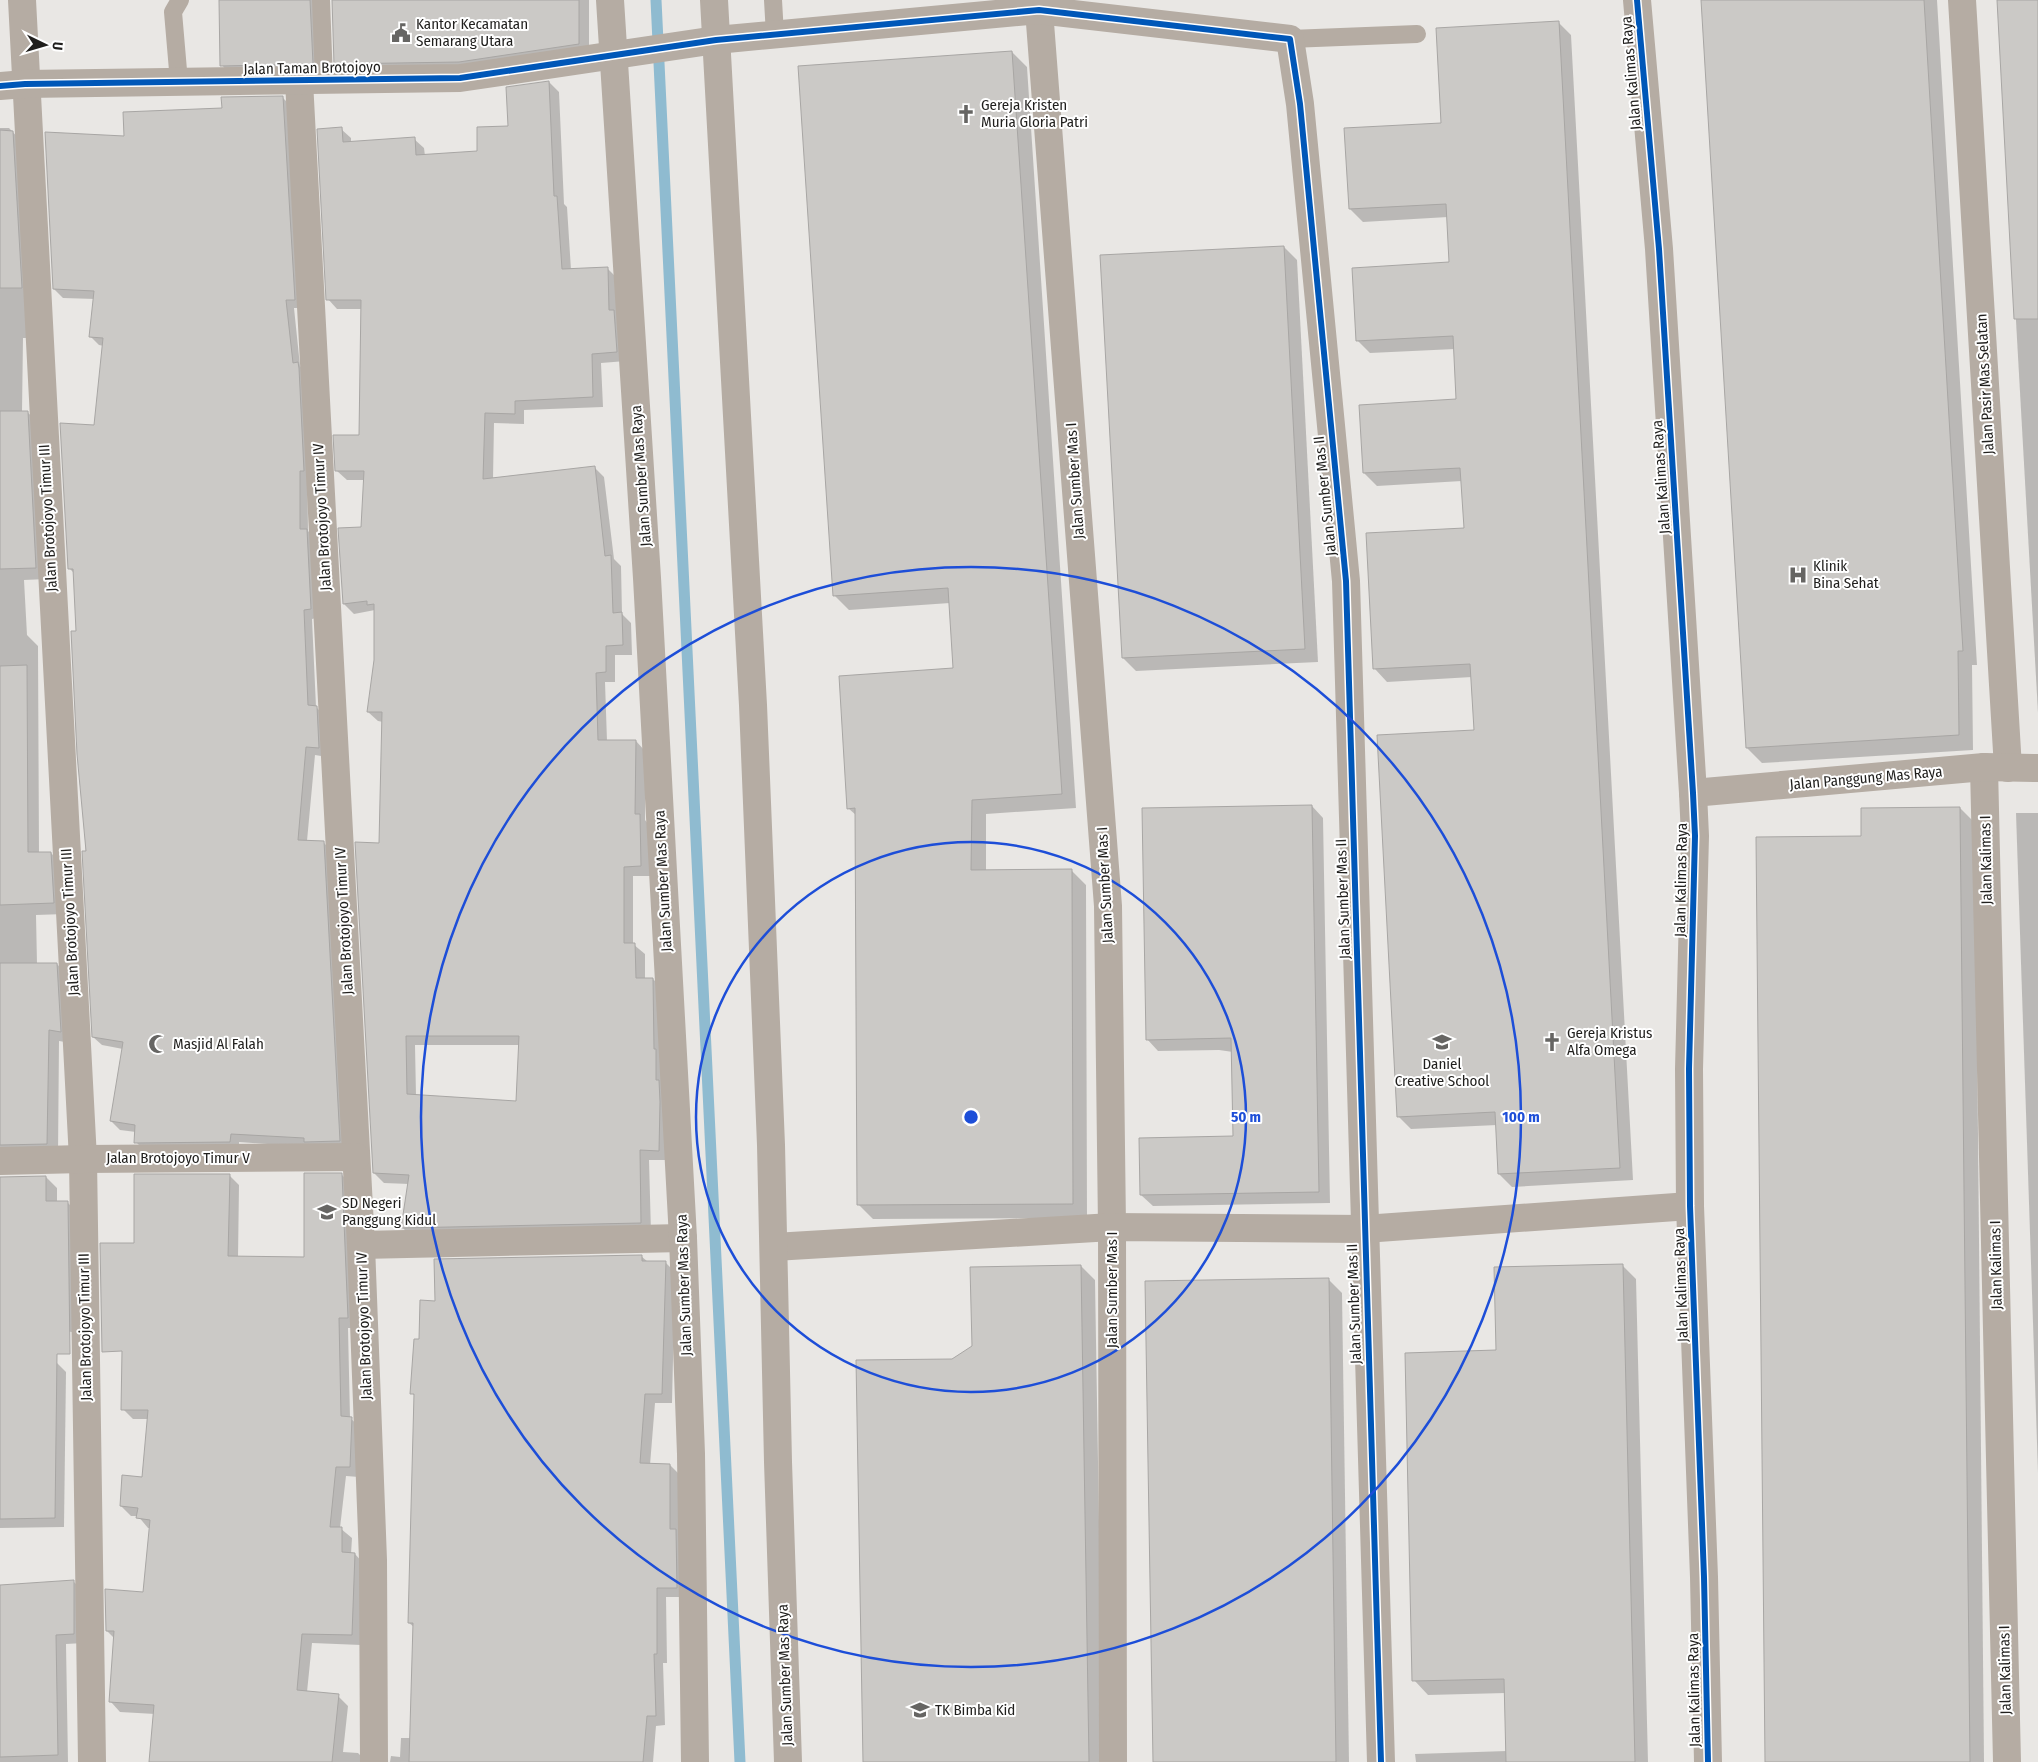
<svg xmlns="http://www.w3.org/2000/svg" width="2038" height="1762" font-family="'Fira Sans Condensed',sans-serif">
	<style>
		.shadow { fill: #0003; fill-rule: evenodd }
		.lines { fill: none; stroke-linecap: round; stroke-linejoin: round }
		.stream { stroke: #8fbbd0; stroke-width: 11 }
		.building { fill: #cbc9c6; stroke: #a8a6a4; fill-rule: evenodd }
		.service { stroke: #b5aca3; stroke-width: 18 }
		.minor { stroke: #b5aca3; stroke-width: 28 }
		.tertiary { stroke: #b5aca3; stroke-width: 28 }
		.cycleway-casing { stroke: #fff; stroke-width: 9 }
		.cycleway { stroke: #0057b8; stroke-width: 6 }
		.ring { fill: none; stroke: #1d4ed8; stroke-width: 2.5 }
		.labels { text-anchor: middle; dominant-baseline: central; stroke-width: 4; stroke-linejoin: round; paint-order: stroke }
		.poi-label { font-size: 15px; fill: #201f1d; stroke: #fff; text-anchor: start }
		.street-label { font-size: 15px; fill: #201f1d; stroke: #fff }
		.centre { fill: #1d4ed8; stroke: #fff; stroke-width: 2.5 }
		.ring-label { font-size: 15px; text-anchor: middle; font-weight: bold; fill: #1d4ed8; stroke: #fff; stroke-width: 4; stroke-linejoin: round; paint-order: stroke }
	</style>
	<rect width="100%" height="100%" fill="#e9e7e4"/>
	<g class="shadow">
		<path d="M 220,0 L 316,0 L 317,69 L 226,70 L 222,65 Z"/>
		<path d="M 333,0 L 589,0 L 589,55 L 346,74 L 335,64 Z"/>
		<path d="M 1702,0 L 1937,0 L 1977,665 L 1972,665 L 1973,750 L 1762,763 L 1747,748 Z"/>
		<path d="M 1998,0 L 2038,0 L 2038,713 Z"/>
		<path d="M 1558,22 L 1571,35 L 1633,1180 L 1512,1187 L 1499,1174 L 1497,1125 L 1411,1129 L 1398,1116 L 1475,731 L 1472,677 L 1387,682 L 1375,669 L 1465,529 L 1462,481 L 1377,486 L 1364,473 L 1458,400 L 1455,349 L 1370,353 L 1357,340 L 1450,264 L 1448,217 L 1363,222 L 1350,209 Z"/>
		<path d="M 1012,52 L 1027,67 L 1076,808 L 986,814 L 986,871 L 1072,871 L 1086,885 L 1087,1218 L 873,1219 L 858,1204 L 857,816 L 848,808 L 954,669 L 950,603 L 849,610 L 834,595 Z"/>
		<path d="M 549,82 L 559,92 L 564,204 L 567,207 L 571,270 L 607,268 L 617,278 L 626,361 L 601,363 L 603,407 L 524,410 L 524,424 L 494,423 L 493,479 L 594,467 L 604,477 L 614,559 L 621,566 L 622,614 L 631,623 L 632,655 L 615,655 L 615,682 L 605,682 L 607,741 L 636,741 L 645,751 L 645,820 L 649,825 L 650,876 L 633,876 L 633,944 L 645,954 L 645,979 L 653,979 L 663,989 L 668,1160 L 649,1160 L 651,1233 L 412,1238 L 403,1228 L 409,1184 L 384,1183 L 374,1173 L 383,722 L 378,721 L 368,712 L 375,660 L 375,610 L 354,614 L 344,604 L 363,528 L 365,480 L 347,480 L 337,471 L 360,436 L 362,309 L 337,309 L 328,299 L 341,129 L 351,138 L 351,143 L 414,139 L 424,148 L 425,156 L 479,152 L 509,127 ZM 415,1045 L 520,1045 L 518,1103 L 416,1096 Z"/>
		<path d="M 282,97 L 291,106 L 303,308 L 294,308 L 300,366 L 306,373 L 308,531 L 316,539 L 320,617 L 312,619 L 316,707 L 325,716 L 327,757 L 315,755 L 307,841 L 323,842 L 332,851 L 348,1150 L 239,1142 L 239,1151 L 145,1151 L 136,1142 L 136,1132 L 120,1130 L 111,1121 L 123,1049 L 102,1045 L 93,1037 L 75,574 L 69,568 L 95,426 L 104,346 L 99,345 L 90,336 L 95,299 L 63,298 L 54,289 L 125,137 L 223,109 Z"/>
		<path d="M 0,128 L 9,128 L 24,144 L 27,338 L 23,338 L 22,412 L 27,412 L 39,423 L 47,579 L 24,580 L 27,635 L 38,646 L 39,853 L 51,853 L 62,864 L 65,914 L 36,915 L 37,964 L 57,964 L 68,976 L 71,1043 L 59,1041 L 58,1155 L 0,1162 Z"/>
		<path d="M 1284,247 L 1297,260 L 1318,662 L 1136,671 L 1123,658 Z"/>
		<path d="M 1312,806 L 1323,818 L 1330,1203 L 1153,1206 L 1141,1195 L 1234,1137 L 1233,1052 L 1219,1050 L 1158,1051 L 1147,1039 Z"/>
		<path d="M 1960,808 L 1975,823 L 1984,1762 L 1767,1762 L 1862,837 Z"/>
		<path d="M 2016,813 L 2038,813 L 2038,1473 Z"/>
		<path d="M 341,1174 L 351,1184 L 357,1328 L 348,1328 L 350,1418 L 361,1428 L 359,1477 L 346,1476 L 340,1528 L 352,1538 L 351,1554 L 355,1554 L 364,1564 L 361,1645 L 312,1643 L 307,1692 L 338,1696 L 348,1706 L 343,1752 L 358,1753 L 367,1762 L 150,1762 L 155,1714 L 120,1712 L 111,1702 L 115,1639 L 107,1631 L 144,1593 L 150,1528 L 148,1528 L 138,1516 L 131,1516 L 121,1506 L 143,1478 L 148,1419 L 133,1419 L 123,1409 L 135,1244 L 229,1175 L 239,1185 L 238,1258 L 305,1258 Z"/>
		<path d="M 46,1177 L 57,1188 L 57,1202 L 67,1202 L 79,1214 L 81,1333 L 0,1324 L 0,1178 Z"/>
		<path d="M 641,1256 L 648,1262 L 666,1263 L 675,1272 L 672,1403 L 655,1403 L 650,1465 L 670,1465 L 680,1475 L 686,1597 L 666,1597 L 667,1663 L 663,1663 L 665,1725 L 656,1726 L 653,1762 L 390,1762 L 391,1756 L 400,1757 L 401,1738 L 411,1738 L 414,1627 L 409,1623 L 415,1396 L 412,1393 L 420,1341 L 436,1302 Z"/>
		<path d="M 1622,1265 L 1636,1279 L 1648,1762 L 1416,1762 L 1415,1754 L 1507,1751 L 1506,1693 L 1428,1695 L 1414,1680 L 1498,1352 Z"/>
		<path d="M 1081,1266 L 1095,1280 L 1103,1762 L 864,1762 L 952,1360 L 973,1347 Z"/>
		<path d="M 1328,1279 L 1342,1293 L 1349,1762 L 1154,1762 Z"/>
		<path d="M 56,1362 L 66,1372 L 64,1527 L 0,1528 L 0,1365 Z"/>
		<path d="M 73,1581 L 83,1591 L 84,1643 L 66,1644 L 68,1762 L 0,1762 L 0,1586 Z"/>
	</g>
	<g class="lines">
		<path class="stream" d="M 656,0 L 740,1762"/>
	</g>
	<g class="building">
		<path d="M 219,0 L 310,0 L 313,64 L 220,66 Z"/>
		<path d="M 332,0 L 579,0 L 579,44 L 459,62 L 334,64 Z"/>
		<path d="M 1701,0 L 1924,0 L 1963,651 L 1958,651 L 1959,735 L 1746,748 Z"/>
		<path d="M 1997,0 L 2038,0 L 2038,319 L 2014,319 Z"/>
		<path d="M 1559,21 L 1620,1168 L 1498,1174 L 1495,1112 L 1397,1117 L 1377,735 L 1474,730 L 1470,664 L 1373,669 L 1366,533 L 1464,528 L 1460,468 L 1363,473 L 1359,405 L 1456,399 L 1453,336 L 1356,341 L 1352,268 L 1449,262 L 1446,204 L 1349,209 L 1344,128 L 1441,123 L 1436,28 Z"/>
		<path d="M 1012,51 L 1062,794 L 972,800 L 971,870 L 1072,869 L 1073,1204 L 857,1205 L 855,808 L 847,809 L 839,676 L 953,668 L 948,588 L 833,596 L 798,66 Z"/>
		<path d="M 549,81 L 554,196 L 557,196 L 562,269 L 608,267 L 609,310 L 614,310 L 617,352 L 592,354 L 593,397 L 515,401 L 515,414 L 485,413 L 483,479 L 595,466 L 605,556 L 611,555 L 613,613 L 622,612 L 623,645 L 606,646 L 606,672 L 596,673 L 598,740 L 636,740 L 635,814 L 640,814 L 641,866 L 624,867 L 624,943 L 635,943 L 636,978 L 653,978 L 654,1049 L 656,1049 L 656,1080 L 659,1080 L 660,1102 L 659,1151 L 640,1150 L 641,1223 L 401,1228 L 409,1175 L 373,1173 L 355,842 L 379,843 L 382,712 L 367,712 L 374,660 L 374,604 L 367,605 L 367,601 L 343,604 L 338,528 L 361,527 L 364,471 L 335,471 L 333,435 L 359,435 L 361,300 L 326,300 L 317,129 L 342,127 L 343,142 L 415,137 L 416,155 L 477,151 L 477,127 L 508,126 L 506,87 ZM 406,1036 L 519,1036 L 516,1101 L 407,1094 Z"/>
		<path d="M 283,96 L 295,300 L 286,300 L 293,363 L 298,362 L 299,368 L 304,471 L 300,471 L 300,529 L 307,529 L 311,609 L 304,610 L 308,705 L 317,706 L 319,748 L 306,747 L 298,840 L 324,841 L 340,1141 L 304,1142 L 304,1138 L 231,1134 L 230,1142 L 134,1143 L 135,1125 L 110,1121 L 123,1042 L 92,1037 L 82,851 L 86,851 L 77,754 L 71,631 L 76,631 L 73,569 L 68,569 L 60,423 L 94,425 L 103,338 L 89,337 L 94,291 L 53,289 L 45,132 L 124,136 L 123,112 L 222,108 L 221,97 Z"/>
		<path d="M 0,130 L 13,131 L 22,288 L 0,288 Z"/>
		<path d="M 1284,246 L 1305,649 L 1122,658 L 1100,255 Z"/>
		<path d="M 0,411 L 28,411 L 36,568 L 0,569 Z"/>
		<path d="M 27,665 L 28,852 L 51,852 L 54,903 L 0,905 L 0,666 Z"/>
		<path d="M 1312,805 L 1319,1192 L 1140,1195 L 1139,1138 L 1233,1136 L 1231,1038 L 1146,1040 L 1142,808 Z"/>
		<path d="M 1960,807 L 1970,1762 L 1765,1762 L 1756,837 L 1861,836 L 1861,808 Z"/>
		<path d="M 0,963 L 57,963 L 61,1032 L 49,1030 L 47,1144 L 0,1145 Z"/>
		<path d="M 304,1173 L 342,1173 L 345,1246 L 348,1318 L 339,1318 L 341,1416 L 352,1417 L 350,1467 L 336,1467 L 330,1527 L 342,1527 L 342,1552 L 355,1553 L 352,1635 L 302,1634 L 297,1690 L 339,1694 L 332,1762 L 149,1762 L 154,1705 L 109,1702 L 114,1631 L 106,1631 L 105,1589 L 143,1592 L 150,1520 L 136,1518 L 138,1508 L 120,1506 L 122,1475 L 142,1477 L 148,1410 L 121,1410 L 122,1351 L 102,1352 L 100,1243 L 134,1243 L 134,1174 L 230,1174 L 228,1256 L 304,1257 Z"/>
		<path d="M 46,1176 L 46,1201 L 68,1201 L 70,1354 L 57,1354 L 55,1518 L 0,1519 L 0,1177 Z"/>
		<path d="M 642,1255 L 642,1261 L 666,1261 L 662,1394 L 645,1394 L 640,1463 L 670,1464 L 670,1529 L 676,1529 L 677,1588 L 657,1588 L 657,1654 L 654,1654 L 656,1716 L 647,1716 L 643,1762 L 409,1762 L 413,1623 L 408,1623 L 414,1394 L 410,1394 L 414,1339 L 419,1339 L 420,1300 L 435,1301 L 434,1259 Z"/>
		<path d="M 1623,1264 L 1635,1762 L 1506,1762 L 1504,1679 L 1412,1681 L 1405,1353 L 1496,1350 L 1494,1267 Z"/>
		<path d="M 1081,1265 L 1089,1762 L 863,1762 L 856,1360 L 952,1359 L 972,1346 L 970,1267 Z"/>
		<path d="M 1329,1278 L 1336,1762 L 1153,1762 L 1145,1281 Z"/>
		<path d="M 74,1580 L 74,1634 L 56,1635 L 58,1755 L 0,1757 L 0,1585 Z"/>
	</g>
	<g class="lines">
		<g class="service">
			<path d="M 321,0 L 324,81"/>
			<path d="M 773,0 L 775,35"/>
			<path d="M 1290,39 L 1417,34"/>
			<path d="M 179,82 L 173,12 L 180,0"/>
		</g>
		<g class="minor">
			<path d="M 22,0 L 83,1159 L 92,1762"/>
			<path d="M 1637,0 L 1659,249 L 1693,793 L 1695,836 L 1689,1069 L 1690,1206 L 1704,1577 L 1708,1762"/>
			<path d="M 1962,0 L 2008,768"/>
			<path d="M 1039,10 L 1108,906 L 1112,1227 L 1113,1762"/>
			<path d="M 299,81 L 361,1245 L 373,1560 L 374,1762"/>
			<path d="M 0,86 L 25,84 L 460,78 L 716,40 L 1039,10 L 1290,39 L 1300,104 L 1346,581 L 1381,1762"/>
			<path d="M 1984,767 L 2007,1762"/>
			<path d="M 1693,793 L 1984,767 L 2038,768"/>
			<path d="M 0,1161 L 83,1159 L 356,1157"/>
			<path d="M 361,1245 L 683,1238"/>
			<path d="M 774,1247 L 1112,1227 L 1364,1229 L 1690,1206"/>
		</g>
		<g class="tertiary">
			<path d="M 610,0 L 647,578 L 683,1238 L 691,1454 L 695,1762"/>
			<path d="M 714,0 L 753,705 L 771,1145 L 778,1462 L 788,1762"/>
		</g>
		<g class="cycleway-casing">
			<g id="cycleway">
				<path d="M 1637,0 L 1659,249 L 1693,793 L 1695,836 L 1689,1069 L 1690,1206 L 1704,1577 L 1708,1762"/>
				<path d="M 0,86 L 25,84 L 460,78 L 716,40 L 1039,10 L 1290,39 L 1300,104 L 1346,581 L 1381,1762"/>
			</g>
		</g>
		<use href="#cycleway" class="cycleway"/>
	</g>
	<g class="ring">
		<circle cx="971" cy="1117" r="275"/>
		<circle cx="971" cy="1117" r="550"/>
	</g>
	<defs>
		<g id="civic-bare" transform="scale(1.5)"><path d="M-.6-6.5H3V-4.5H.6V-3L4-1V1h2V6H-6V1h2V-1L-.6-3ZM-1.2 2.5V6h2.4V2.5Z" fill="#666563" stroke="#fff" stroke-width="2.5" paint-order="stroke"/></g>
		<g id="church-bare" transform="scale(1.5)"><path d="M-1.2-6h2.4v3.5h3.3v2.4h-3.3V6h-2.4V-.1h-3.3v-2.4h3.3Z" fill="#666563" stroke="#fff" stroke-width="2.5" paint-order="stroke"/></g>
		<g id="hospital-bare" transform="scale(1.5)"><path d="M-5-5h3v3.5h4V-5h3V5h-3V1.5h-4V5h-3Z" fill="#666563" stroke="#fff" stroke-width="2.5" paint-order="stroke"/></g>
		<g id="school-bare" transform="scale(1.5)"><path d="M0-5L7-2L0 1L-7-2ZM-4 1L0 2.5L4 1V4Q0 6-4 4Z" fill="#666563" stroke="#fff" stroke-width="2.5" paint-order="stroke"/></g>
		<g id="mosque-bare" transform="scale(1.5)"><path d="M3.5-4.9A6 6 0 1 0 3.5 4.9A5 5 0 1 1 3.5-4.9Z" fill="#666563" stroke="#fff" stroke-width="2.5" paint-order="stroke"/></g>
	</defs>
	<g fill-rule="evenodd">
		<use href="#civic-bare" x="401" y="33"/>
		<use href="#church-bare" x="966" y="114"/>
		<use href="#hospital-bare" x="1798" y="575"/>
		<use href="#school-bare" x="1442" y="1042"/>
		<use href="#church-bare" x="1552" y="1042"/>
		<use href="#mosque-bare" x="158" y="1044"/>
		<use href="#school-bare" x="327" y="1212"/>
		<use href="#school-bare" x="920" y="1710"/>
	</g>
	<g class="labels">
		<g class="poi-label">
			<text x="416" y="24">Kantor Kecamatan<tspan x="416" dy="17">Semarang Utara</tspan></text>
			<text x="981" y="105">Gereja Kristen<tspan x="981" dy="17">Muria Gloria Patri</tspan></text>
			<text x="1813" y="566">Klinik<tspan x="1813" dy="17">Bina Sehat</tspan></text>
			<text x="1567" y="1033">Gereja Kristus<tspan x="1567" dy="17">Alfa Omega</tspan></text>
			<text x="173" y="1044">Masjid Al Falah</text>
			<text x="1442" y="1064" text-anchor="middle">Daniel<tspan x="1442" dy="17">Creative School</tspan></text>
			<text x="342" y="1203">SD Negeri<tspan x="342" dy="17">Panggung Kidul</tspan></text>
			<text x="935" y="1710">TK Bimba Kid</text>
		</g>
		<g class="street-label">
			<text transform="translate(312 68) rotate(-1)">Jalan Taman Brotojoyo</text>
			<text transform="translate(1631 73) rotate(-95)">Jalan Kalimas Raya</text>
			<text transform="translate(1985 384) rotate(-93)">Jalan Pasir Mas Selatan</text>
			<text transform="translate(641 476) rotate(-94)">Jalan Sumber Mas Raya</text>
			<text transform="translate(1661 477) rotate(-94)">Jalan Kalimas Raya</text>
			<text transform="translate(1075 481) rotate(-94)">Jalan Sumber Mas I</text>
			<text transform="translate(1325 496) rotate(-96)">Jalan Sumber Mas II</text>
			<text transform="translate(322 517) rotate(-93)">Jalan Brotojoyo Timur IV</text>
			<text transform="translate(48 518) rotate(-93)">Jalan Brotojoyo Timur III</text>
			<text transform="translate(1866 778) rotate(-5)">Jalan Panggung Mas Raya</text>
			<text transform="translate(1986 860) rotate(-91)">Jalan Kalimas I</text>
			<text transform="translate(1681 880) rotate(-89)">Jalan Kalimas Raya</text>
			<text transform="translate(663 881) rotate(-93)">Jalan Sumber Mas Raya</text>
			<text transform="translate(1105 885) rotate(-93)">Jalan Sumber Mas I</text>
			<text transform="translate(1343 899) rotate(-92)">Jalan Sumber Mas II</text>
			<text transform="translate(344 921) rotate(-93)">Jalan Brotojoyo Timur IV</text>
			<text transform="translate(70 922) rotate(-93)">Jalan Brotojoyo Timur III</text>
			<text x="178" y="1158">Jalan Brotojoyo Timur V</text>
			<text transform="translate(1996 1265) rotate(-91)">Jalan Kalimas I</text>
			<text transform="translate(684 1285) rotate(-92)">Jalan Sumber Mas Raya</text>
			<text transform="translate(1681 1285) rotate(-92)">Jalan Kalimas Raya</text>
			<text transform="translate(1112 1290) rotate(-90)">Jalan Sumber Mas I</text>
			<text transform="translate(1354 1304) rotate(-92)">Jalan Sumber Mas II</text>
			<text transform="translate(364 1326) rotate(-92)">Jalan Brotojoyo Timur IV</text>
			<text transform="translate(85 1327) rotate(-91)">Jalan Brotojoyo Timur III</text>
			<text transform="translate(2005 1670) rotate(-91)">Jalan Kalimas I</text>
			<text transform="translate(785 1675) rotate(-92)">Jalan Sumber Mas Raya</text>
			<text transform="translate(1694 1690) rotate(-91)">Jalan Kalimas Raya</text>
		</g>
	</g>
	<circle cx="971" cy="1117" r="8" class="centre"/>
	<g class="ring-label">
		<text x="1246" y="1122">50 m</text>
		<text x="1521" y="1122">100 m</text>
	</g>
	<g transform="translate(45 45) rotate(95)" stroke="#ffffff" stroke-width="4" paint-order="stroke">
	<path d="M0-4L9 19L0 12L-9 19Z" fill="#201f1d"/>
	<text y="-8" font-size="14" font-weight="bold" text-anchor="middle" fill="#201f1d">U</text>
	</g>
</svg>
